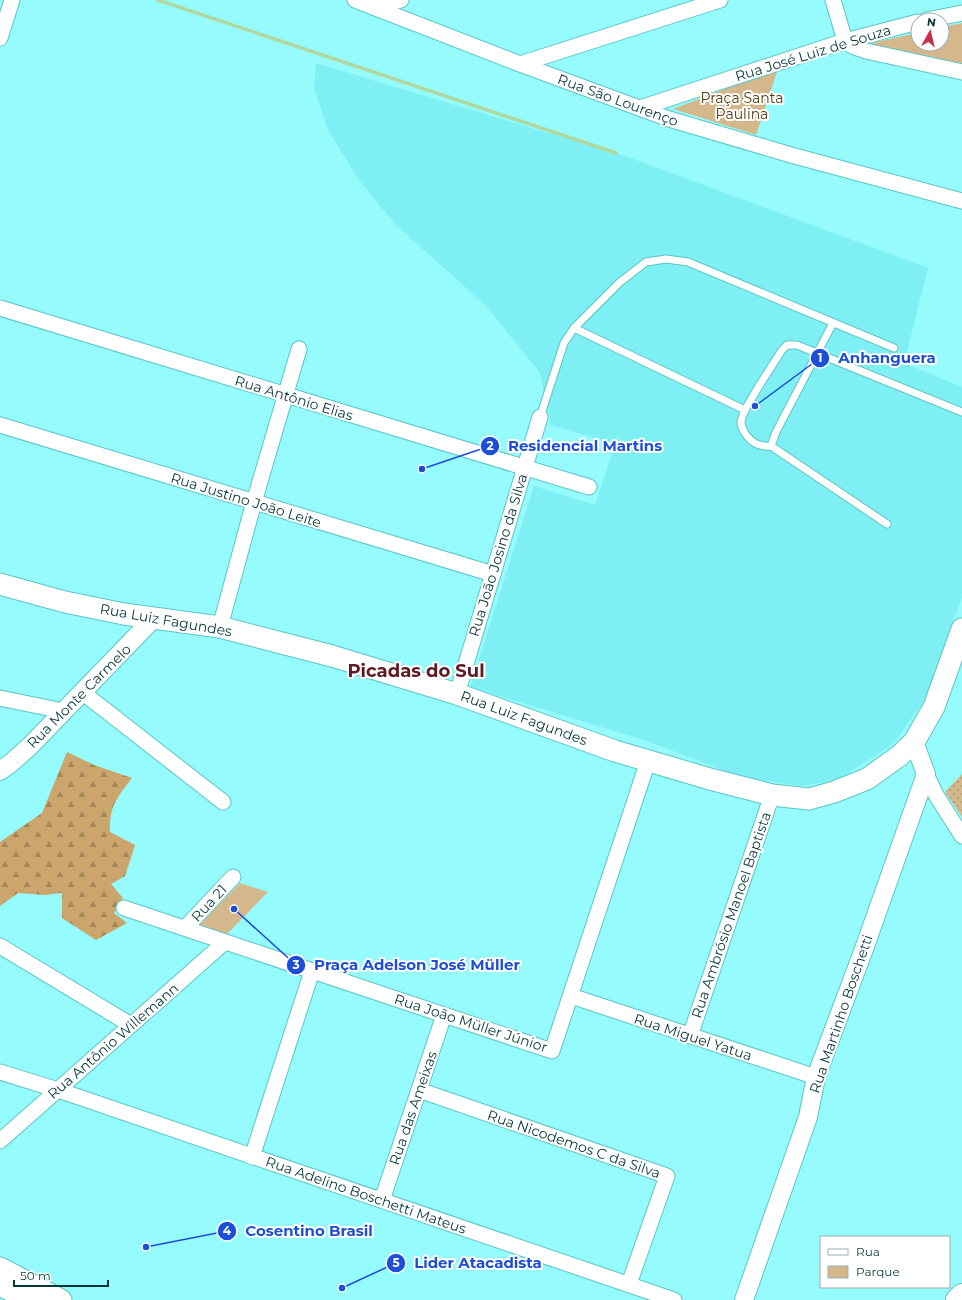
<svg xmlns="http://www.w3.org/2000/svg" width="962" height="1300" font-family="Montserrat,sans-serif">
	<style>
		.built { fill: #7ef0f3 }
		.grass { fill: url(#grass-dots) }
		.forest { fill: url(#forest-firs) }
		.park { fill: #d4b88c }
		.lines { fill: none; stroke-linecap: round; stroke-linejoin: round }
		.stream { stroke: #afd8a1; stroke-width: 3.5 }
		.service-casing { stroke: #5dc4c7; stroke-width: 9 }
		.minor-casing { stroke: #5dc4c7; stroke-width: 17 }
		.tertiary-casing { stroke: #5dc4c7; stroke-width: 20 }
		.secondary-casing { stroke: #5dc4c7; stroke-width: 23 }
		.primary-casing { stroke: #5dc4c7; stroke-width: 24 }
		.service { stroke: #fff; stroke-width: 7 }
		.minor { stroke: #fff; stroke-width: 15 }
		.tertiary { stroke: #fff; stroke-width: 18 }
		.secondary { stroke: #fff; stroke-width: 21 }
		.primary { stroke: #fff; stroke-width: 22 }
		.labels { text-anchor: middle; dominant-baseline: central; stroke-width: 4; stroke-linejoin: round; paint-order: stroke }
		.street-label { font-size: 14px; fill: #083738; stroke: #fff }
		.park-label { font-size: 14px; fill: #553b0b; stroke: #fff }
		.district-label { font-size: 18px; font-weight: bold; fill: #5e1922; stroke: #fff }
		.leader { fill: none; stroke: #1d4ed8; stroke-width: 1.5 }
		.callout-dot { fill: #1d4ed8; stroke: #fff; stroke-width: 1.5 }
		.mark-label { font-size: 12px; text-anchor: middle; font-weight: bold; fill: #fff }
		.callout-label { font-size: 15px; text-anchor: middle; font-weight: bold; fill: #1d4ed8; stroke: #fff; stroke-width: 4; stroke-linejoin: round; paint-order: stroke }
	</style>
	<defs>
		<pattern id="grass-dots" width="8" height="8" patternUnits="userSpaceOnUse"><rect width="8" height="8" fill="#d4b88c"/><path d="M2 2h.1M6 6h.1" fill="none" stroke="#aa9673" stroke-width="1.8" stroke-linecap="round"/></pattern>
		<pattern id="forest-firs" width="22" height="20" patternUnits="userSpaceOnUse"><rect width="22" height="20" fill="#cba56c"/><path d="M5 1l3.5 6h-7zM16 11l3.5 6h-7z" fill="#a3875a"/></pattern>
	</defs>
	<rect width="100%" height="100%" fill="#95fbfd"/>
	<path class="built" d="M 316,63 L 628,157 L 928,268 L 904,363 L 962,387 L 962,597 L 924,701 L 893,744 L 837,780 L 801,786 L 741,777 L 647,741 L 470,687 L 534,486 L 595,505 L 615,444 L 551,425 L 540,373 L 486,306 L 395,224 L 359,180 L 328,130 L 314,88 Z"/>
	<path class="grass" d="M 962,774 L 962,817 L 945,792 Z"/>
	<path class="forest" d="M 67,752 L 94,765 L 132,778 C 117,798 109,806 110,832 L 135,845 L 125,876 L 111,884 L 123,898 L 114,913 L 127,923 L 96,940 L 62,918 L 62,893 L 44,895 L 18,893 L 0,906 L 0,842 L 42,813 Z"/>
	<g class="park">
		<path d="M 962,23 L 962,64 L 866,44 L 918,33 L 918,44 L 942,44 L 942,27 Z"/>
		<path d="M 778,69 L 756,135 L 673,109 Z"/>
		<path d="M 240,883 L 268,892 L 227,934 L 199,925 Z"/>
	</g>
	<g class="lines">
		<path class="stream" d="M 158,0 L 616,153"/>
		<g class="service-casing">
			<g id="service">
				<path d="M 833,323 L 776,432 L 771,446 L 887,524"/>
				<path d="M 574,328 L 745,410"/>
				<path d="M 540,417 L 564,343 L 574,328 L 620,282 L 646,262 L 666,259 L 688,262 L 894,348"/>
				<path d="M 771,446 C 761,447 753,444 747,436 C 744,432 741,428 741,422 C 741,411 774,363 782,350 L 787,345 L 797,345 L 962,412"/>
			</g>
		</g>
		<g class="minor-casing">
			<g id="minor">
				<path d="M 355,0 L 373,7 L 401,0"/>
				<path d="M 833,0 L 845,41 L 854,47 L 866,51 L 962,72"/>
				<path d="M 373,7 L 520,64 L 669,119 L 791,155 L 962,201"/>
				<path d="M 926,20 L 962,13"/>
				<path d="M 0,38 L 12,0"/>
				<path d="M 520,64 L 720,0"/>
				<path d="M 640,108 L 845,41 L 918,22"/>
				<path d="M 0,308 L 589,487"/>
				<path d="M 0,425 L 493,574"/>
				<path d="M 220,627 L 254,502 L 299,349"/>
				<path d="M 82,692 L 223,802"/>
				<path d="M 457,694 L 540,417"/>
				<path d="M 0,698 L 63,711"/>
				<path d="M 926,774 L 936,795 L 962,836"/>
				<path d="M 124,908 L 552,1051 L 648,761"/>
				<path d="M 185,928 L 233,877"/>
				<path d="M 0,946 L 131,1025"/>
				<path d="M 571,996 L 816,1077"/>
				<path d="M 690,1036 L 772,795"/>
				<path d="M 0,1072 L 58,1090 L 674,1300"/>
				<path d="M 419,1090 L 667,1176 L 629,1284"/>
				<path d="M 0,1141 L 225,942"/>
				<path d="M 252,1157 L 312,971"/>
				<path d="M 382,1200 L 444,1015"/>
			</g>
		</g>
		<g class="tertiary-casing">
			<g id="tertiary">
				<path d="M 0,771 L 11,763 L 30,746 L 154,618"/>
				<path d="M 744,1300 L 808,1117 L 816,1077 L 864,949 L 926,774 L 914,742"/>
			</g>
		</g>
		<g class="secondary-casing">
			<g id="secondary">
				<path d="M 0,584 L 65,602 L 124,614 L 220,627 L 332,656 L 457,694 L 615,751 L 710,779 L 772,795 L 809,799 L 834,792 L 867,779 L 899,756 L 914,742 L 934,707 L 962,629"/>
				<path d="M 0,1268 L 61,1300"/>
				<path d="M 0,1285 L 29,1300"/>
			</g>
		</g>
		<g class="primary-casing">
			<path id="primary" d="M 957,1300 L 962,1295"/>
		</g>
		<use href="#service" class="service"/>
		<use href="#minor" class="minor"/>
		<use href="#tertiary" class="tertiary"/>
		<use href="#secondary" class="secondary"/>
		<use href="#primary" class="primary"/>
	</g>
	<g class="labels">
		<g class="street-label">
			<text transform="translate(813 53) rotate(-17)">Rua José Luiz de Souza</text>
			<text transform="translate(618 100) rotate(20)">Rua São Lourenço</text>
			<text transform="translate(294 398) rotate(17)">Rua Antônio Elias</text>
			<text transform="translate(246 500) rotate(17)">Rua Justino João Leite</text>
			<text transform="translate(498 555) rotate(-73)">Rua João Josino da Silva</text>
			<text transform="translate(166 620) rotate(10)">Rua Luiz Fagundes</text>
			<text transform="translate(79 696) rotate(-45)">Rua Monte Carmelo</text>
			<text transform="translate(524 718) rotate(20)">Rua Luiz Fagundes</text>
			<text transform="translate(209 903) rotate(-47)">Rua 21</text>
			<text transform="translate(731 915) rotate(-71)">Rua Ambrósio Manoel Baptista</text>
			<text transform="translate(841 1014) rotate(-71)">Rua Martinho Boschetti</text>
			<text transform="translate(471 1023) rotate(18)">Rua João Müller Júnior</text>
			<text transform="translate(693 1037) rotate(18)">Rua Miguel Yatua</text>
			<text transform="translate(113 1041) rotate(-41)">Rua Antônio Willemann</text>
			<text transform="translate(413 1108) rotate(-71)">Rua das Ameixas</text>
			<text transform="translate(574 1144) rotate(19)">Rua Nicodemos C da Silva</text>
			<text transform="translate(366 1195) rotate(19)">Rua Adelino Boschetti Mateus</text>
		</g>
		<g class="park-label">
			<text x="742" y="98">Praça Santa<tspan x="742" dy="16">Paulina</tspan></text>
		</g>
		<g class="district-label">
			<text x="416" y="671">Picadas do Sul</text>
		</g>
	</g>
	<path class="leader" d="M755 406L820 358M422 469L490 446M234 909L296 965M146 1247L227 1231M342 1288L396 1263"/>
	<g class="callout-dot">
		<circle cx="755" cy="406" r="4"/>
		<circle cx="422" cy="469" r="4"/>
		<circle cx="234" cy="909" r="4"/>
		<circle cx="146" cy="1247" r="4"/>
		<circle cx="342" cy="1288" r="4"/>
		<circle cx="820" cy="358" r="10"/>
		<circle cx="490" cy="446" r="10"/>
		<circle cx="296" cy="965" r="10"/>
		<circle cx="227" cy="1231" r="10"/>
		<circle cx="396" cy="1263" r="10"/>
	</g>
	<g class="mark-label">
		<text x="820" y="362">1</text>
		<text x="490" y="450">2</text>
		<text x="296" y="969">3</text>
		<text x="227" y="1235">4</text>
		<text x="396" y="1267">5</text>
	</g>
	<g class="callout-label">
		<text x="887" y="363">Anhanguera</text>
		<text x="585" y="451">Residencial Martins</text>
		<text x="417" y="970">Praça Adelson José Müller</text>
		<text x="309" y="1236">Cosentino Brasil</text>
		<text x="478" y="1268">Lider Atacadista</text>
	</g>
	<rect x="820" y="1236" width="130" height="52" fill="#ffffff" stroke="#9cafaf"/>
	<rect x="828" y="1249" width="20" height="6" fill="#ffffff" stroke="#9cafaf"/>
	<text x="856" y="1256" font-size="12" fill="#083738">Rua</text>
	<rect x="828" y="1266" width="20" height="12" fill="#d4b88c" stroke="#9cafaf"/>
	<text x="856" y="1276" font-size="12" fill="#083738">Parque</text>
	<g transform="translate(930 32) rotate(8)"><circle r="19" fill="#ffffff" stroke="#9cafaf"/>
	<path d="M0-3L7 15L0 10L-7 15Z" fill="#c43348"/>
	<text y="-6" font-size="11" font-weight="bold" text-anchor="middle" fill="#083738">N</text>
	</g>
	<path d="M14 1280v6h94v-6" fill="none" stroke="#083738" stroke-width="2"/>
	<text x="20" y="1280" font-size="12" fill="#083738" stroke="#ffffff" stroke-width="3" paint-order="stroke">50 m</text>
</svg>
